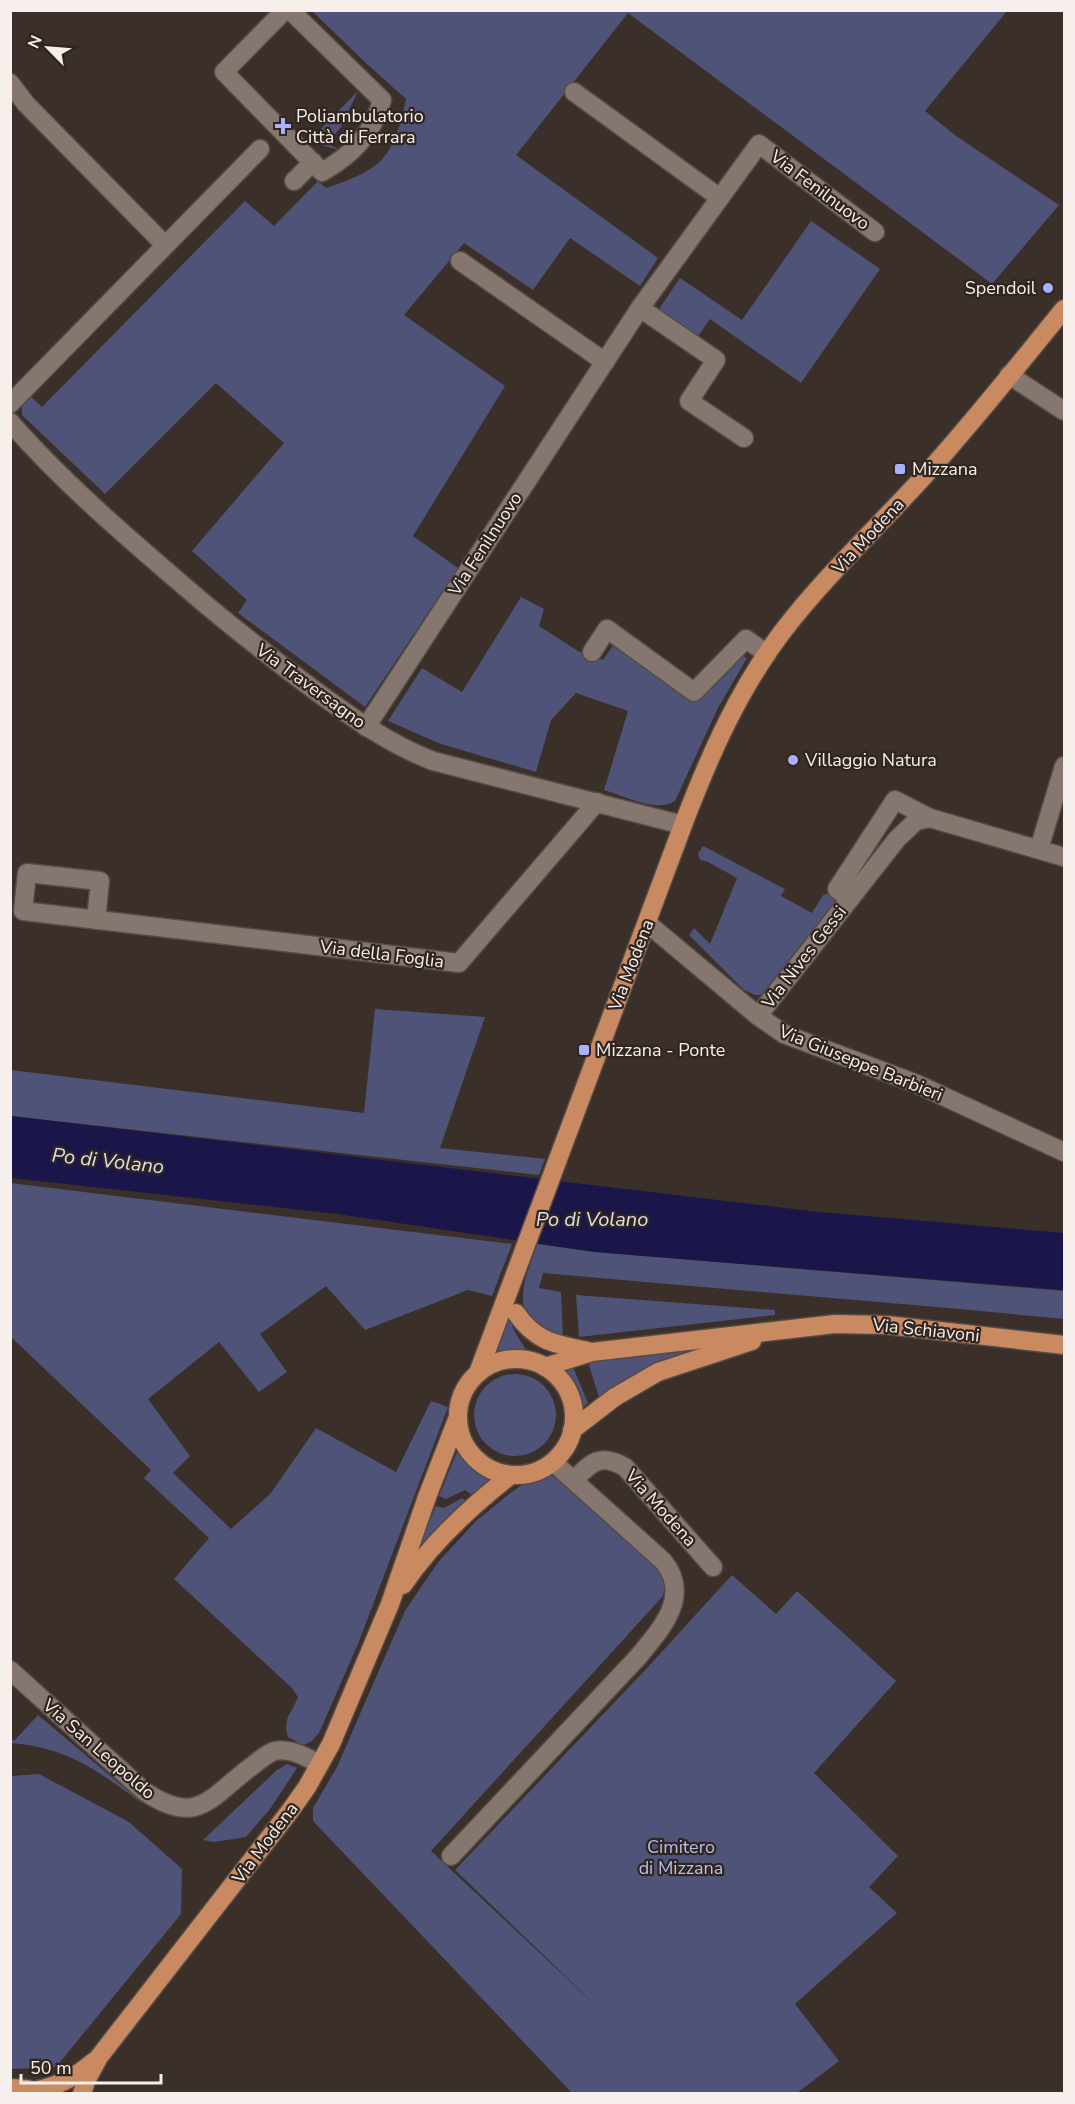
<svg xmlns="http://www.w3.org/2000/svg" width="1075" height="2104" font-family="'Nunito Sans',sans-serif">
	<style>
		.green { fill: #4f5378 }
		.water { fill: #1a164a }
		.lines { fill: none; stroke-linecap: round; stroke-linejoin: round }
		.minor-casing { stroke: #554b45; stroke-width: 21 }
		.major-casing { stroke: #554b45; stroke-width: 21 }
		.minor { stroke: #85776f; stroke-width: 18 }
		.major { stroke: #c98a62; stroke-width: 18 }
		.poi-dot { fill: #a9b0fc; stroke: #31251f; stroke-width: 2 }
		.labels { text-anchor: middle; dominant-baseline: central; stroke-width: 4.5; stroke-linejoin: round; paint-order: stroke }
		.poi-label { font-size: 18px; fill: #f7efeb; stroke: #31251f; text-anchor: start }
		.street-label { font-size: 18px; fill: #f7efeb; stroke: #31251f }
		.park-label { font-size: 18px; fill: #b8bdf1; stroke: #31251f }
		.water-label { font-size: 20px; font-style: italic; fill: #dcdef0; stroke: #31251f }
	</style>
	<rect width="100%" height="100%" fill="#3b2f29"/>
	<g class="green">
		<path d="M 312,11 L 1007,11 L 925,111 L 956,136 L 1059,205 L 992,284 L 628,13 L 516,155 L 658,258 L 640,286 L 570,238 L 533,290 L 464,243 L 404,315 L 505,386 L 413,536 L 458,568 L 365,707 L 238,613 L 247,600 L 192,551 L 284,443 L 216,383 L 105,494 L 22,415 L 22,405 L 30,396 L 42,407 L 245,201 L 274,226 L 318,181 L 326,188 C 383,169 393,159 406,99 L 367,64 Z"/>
		<path d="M 358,91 L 341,127 L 327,143 L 341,151 L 309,141 Z"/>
		<path d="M 811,221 L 880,269 L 801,383 L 710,319 L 694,342 L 655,315 L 680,278 L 742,320 Z"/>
		<path d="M 521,597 L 544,609 L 539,626 L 578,651 L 603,660 L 616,641 L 695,698 L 738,653 L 747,658 L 718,708 L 675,801 C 655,813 625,796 604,790 L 628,711 L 576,693 L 551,720 L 536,772 L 441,744 L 388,721 L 422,668 L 462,692 Z"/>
		<path d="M 703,846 L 785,889 L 781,896 L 812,913 L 823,895 L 831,893 L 838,898 L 761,995 L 755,995 L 744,990 L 689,935 L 694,928 L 710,944 L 737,878 L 708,862 L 700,860 L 698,854 Z"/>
		<path d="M 375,1009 L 485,1017 L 440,1148 L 545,1159 L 539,1175 L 11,1116 L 11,1070 L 364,1113 Z"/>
		<path d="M 10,1183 L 512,1244 L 492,1296 L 468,1290 L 365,1330 L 326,1286 L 260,1334 L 287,1372 L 259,1392 L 219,1342 L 148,1399 L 190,1456 L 173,1473 L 231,1529 L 271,1493 L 316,1428 L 396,1472 L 431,1401 L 448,1407 L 358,1644 L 319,1733 L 311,1742 L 303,1745 L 288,1737 C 282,1717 292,1714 298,1697 L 292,1688 L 174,1579 L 209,1538 L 144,1478 L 151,1470 L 11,1337 Z"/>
		<path d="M 537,1244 L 595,1252 L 1064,1291 L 1064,1319 C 891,1302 717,1289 543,1273 L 539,1288 L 561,1292 L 563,1339 C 553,1337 547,1333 538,1327 C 509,1306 529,1271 537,1244 Z"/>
		<path d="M 576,1295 L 775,1310 L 775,1315 L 579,1337 Z"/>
		<path d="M 508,1302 L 513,1329 L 528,1353 L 507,1352 L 490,1356 Z"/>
		<path d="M 751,1336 L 659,1363 L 599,1397 L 587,1359 Z"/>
		<path d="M 571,1362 L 588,1403 L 577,1412 L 574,1390 L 553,1365 Z"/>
		<circle cx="515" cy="1415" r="41"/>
		<path d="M 459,1447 C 468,1460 478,1470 495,1476 L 474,1496 L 465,1490 L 446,1499 L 439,1496 Z"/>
		<path d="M 550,1475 L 569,1484 L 659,1567 L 666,1581 L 663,1596 L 431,1851 L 605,2014 L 455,1870 L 648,1667 L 732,1575 L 776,1614 L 797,1591 L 896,1681 L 814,1773 L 898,1856 L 869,1887 L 897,1913 L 795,2004 L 839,2061 L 797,2093 L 572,2093 L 313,1821 L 313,1808 L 337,1767 L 390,1645 L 405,1611 L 419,1590 L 439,1561 L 476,1521 L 509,1494 L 529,1480 Z"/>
		<path d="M 462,1498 L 468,1502 L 413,1557 L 436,1506 L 444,1508 Z"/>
		<path d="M 38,1715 L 146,1806 C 99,1772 70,1748 11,1743 L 11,1738 L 14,1741 Z"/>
		<path d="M 287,1764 L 297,1768 L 270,1809 L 246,1837 L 214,1842 L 203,1840 L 277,1770 Z"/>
		<path d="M 39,1774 L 129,1822 L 182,1869 L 181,1914 L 56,2067 L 11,2069 L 11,1776 Z"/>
	</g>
	<path class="water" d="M 11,1116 L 819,1212 L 1064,1233 L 1064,1290 L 595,1252 L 338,1214 L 11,1178 Z"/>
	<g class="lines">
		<g class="minor-casing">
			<g id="minor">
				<path d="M 285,10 L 224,72 L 322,172 C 352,155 373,134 382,100 L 290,10"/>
				<path d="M 10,83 L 26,104 L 165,245"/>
				<path d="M 574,92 L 720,198"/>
				<path d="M 294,181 L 313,162"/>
				<path d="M 460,261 L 605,362"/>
				<path d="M 640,308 L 716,360 L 689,401 L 744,438"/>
				<path d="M 1009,375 L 1064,411"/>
				<path d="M 10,404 L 260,149"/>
				<path d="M 10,422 C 67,487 134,543 199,599 C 236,630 274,660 313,689 C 351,717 389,744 433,761 L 683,825"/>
				<path d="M 592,652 L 607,629 L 694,692 L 746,639 L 767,654"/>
				<path d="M 366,727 L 640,308 L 759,144 L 875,232"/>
				<path d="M 1039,849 L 1064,766"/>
				<path d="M 850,899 L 837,889 L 895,800 L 930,818"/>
				<path d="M 96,920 L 100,881 L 27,873 L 23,911 L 459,963 L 597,802"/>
				<path d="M 647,923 L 758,1016 L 784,1034 L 917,1084 L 1064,1152"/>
				<path d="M 758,1016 L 897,839 L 916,821 L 930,818 L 1064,857"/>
				<path d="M 574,1480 C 592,1462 600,1453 625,1467 L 713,1567"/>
				<path d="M 10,1670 L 144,1791 C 198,1828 210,1797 252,1766 C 259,1761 267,1753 275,1751 C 290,1747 307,1758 320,1764"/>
				<path d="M 451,1856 L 638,1657 C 661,1629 692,1596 663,1561 L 553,1462"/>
			</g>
		</g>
		<g class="major-casing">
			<g id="major">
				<path d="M 516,1313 C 536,1342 555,1344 588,1351"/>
				<circle cx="516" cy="1417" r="58"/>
				<path d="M 545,1367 L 592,1352 L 835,1324 L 887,1325 L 1064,1345"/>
				<path d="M 478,1373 L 683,825 C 709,757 738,690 783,631 C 826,575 879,526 927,473 C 975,420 1019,364 1064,309"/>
				<path d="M 572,1430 L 615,1397 L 658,1372 L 752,1341"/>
				<path d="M 403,1585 C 432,1542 470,1507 511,1475"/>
				<path d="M 10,2088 L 27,2089 L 45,2094"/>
				<path d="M 37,2090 C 58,2086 76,2077 93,2062"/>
				<path d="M 82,2094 L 86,2081 L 99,2057 L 290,1811 L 307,1787 L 331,1744 L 390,1604 L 427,1497 L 458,1417"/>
			</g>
		</g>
		<use href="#minor" class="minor"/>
		<use href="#major" class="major"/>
	</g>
	<g class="poi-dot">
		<path d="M280 117h6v6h6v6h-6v6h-6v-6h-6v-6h6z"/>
		<circle cx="1048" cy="288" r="6"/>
		<rect x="894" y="463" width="12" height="12" rx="3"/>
		<circle cx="793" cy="760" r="6"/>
		<rect x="578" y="1044" width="12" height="12" rx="3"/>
	</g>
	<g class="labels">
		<g class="poi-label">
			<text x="296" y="116">Poliambulatorio<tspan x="296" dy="21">Città di Ferrara</tspan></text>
			<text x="1036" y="288" text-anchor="end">Spendoil</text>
			<text x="912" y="469">Mizzana</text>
			<text x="805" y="760">Villaggio Natura</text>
			<text x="596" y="1050">Mizzana - Ponte</text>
		</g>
		<g class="street-label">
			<text transform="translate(820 190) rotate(37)">Via Fenilnuovo</text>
			<text transform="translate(868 536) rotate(-47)">Via Modena</text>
			<text transform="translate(485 544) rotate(-57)">Via Fenilnuovo</text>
			<text transform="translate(311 686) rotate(36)">Via Traversagno</text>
			<text transform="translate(382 954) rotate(7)">Via della Foglia</text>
			<text transform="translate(804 957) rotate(-52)">Via Nives Gessi</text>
			<text transform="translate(631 965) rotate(-69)">Via Modena</text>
			<text transform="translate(861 1063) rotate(22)">Via Giuseppe Barbieri</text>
			<text transform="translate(926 1330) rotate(6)">Via Schiavoni</text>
			<text transform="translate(661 1508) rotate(48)">Via Modena</text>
			<text transform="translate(99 1749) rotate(41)">Via San Leopoldo</text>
			<text transform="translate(265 1843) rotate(-53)">Via Modena</text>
		</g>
		<g class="park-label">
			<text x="681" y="1847">Cimitero<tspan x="681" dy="21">di Mizzana</tspan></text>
		</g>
		<g class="water-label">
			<text transform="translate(108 1161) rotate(6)">Po di Volano</text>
			<text x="592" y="1219">Po di Volano</text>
		</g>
	</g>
	<rect width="1075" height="2104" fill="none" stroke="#f7efeb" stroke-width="24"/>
	<g transform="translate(48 48) rotate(295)" stroke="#31251f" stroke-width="4.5" paint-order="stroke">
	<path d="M0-4.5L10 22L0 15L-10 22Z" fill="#f7efeb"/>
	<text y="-9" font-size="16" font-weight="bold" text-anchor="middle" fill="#f7efeb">N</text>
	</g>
	<path d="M21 2074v9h140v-9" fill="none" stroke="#f7efeb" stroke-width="3"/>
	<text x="30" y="2074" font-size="18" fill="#f7efeb" stroke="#31251f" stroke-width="4.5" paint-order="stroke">50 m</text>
</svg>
